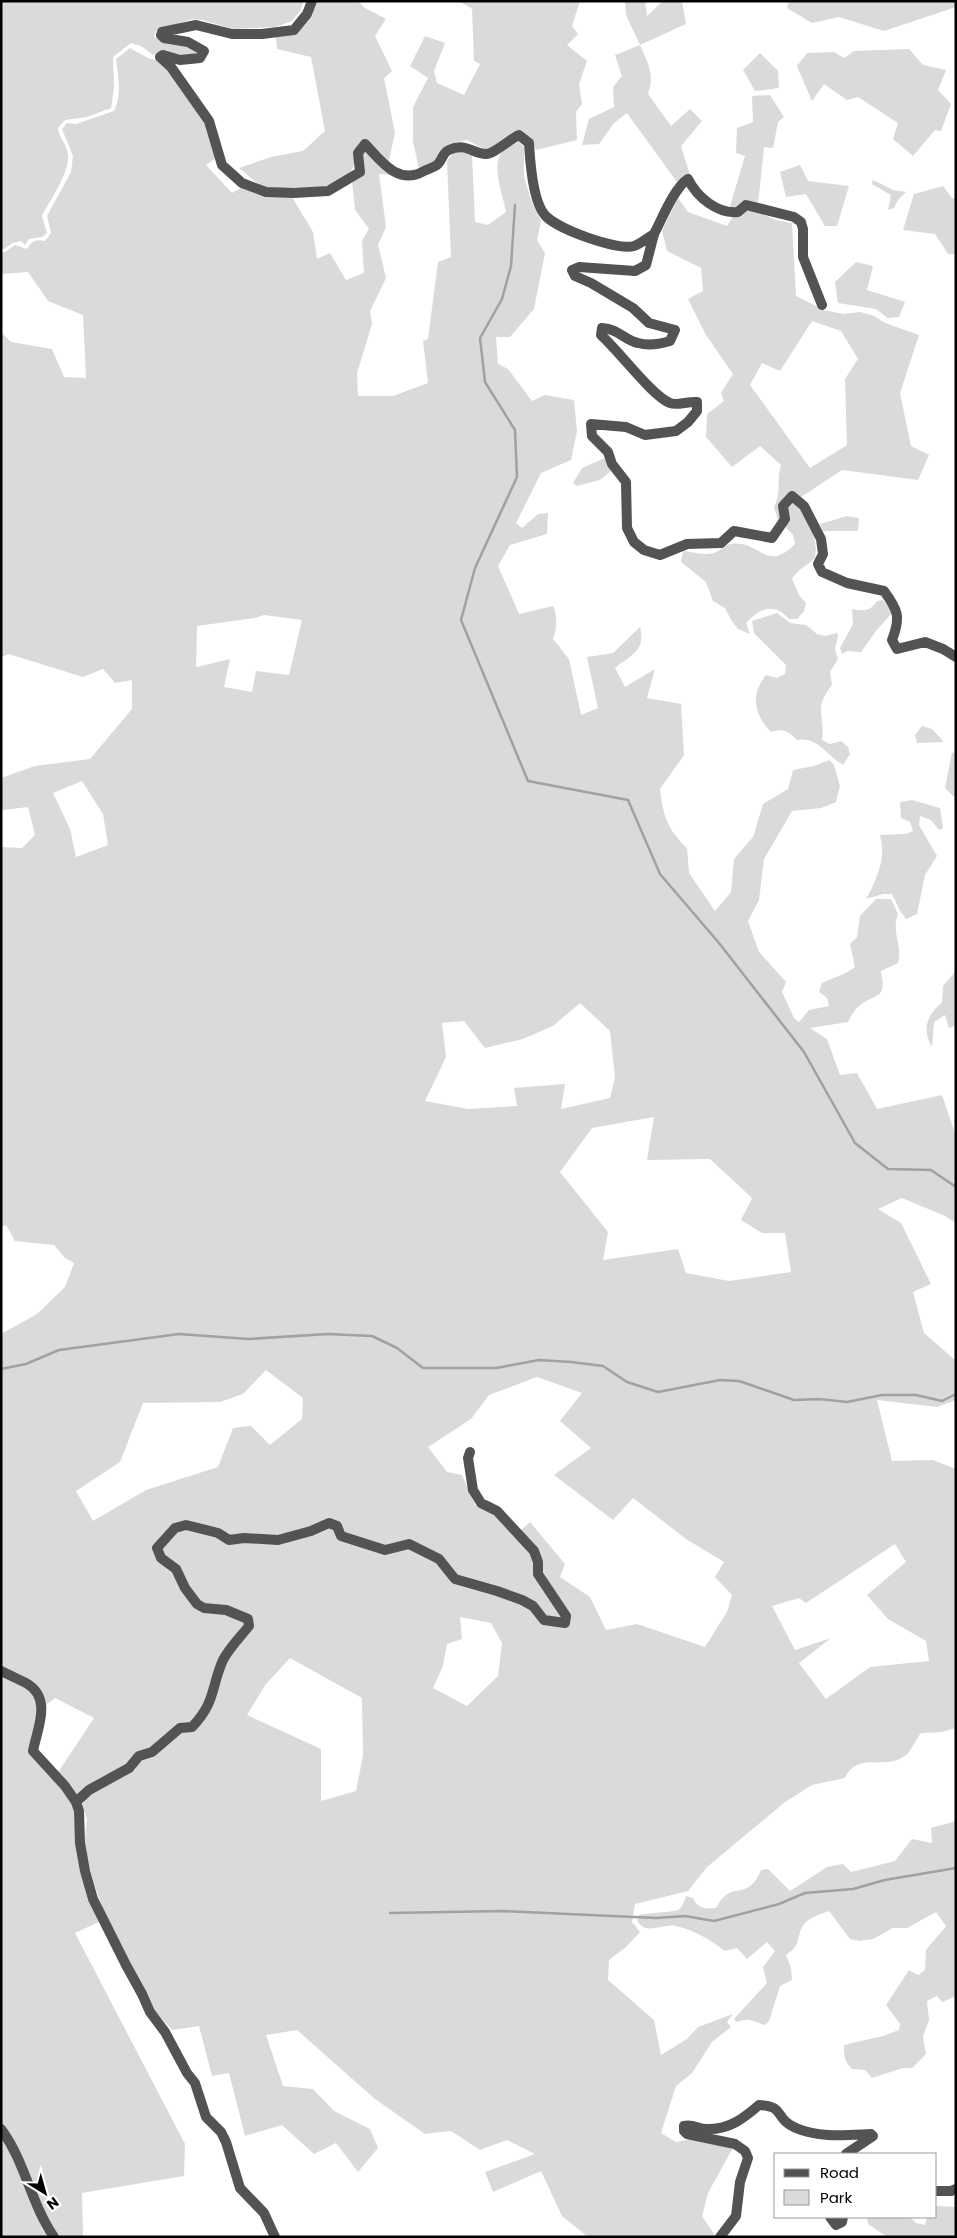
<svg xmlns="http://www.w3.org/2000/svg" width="957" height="2238" font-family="Poppins,sans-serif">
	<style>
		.green { fill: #dadada; fill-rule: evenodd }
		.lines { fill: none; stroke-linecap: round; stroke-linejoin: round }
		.stream { stroke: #a1a1a1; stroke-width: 2.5 }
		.minor { stroke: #535353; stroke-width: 10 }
	</style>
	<rect width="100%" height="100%" fill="#fff"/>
	<g class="green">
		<path d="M 1,1 L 304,1 L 300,11 L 292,21 L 275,27 L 233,29 L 202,20 L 192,19 L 156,31 L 154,37 C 167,42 191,41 198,54 L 178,56 L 160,52 L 153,55 L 141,46 L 131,43 L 113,57 L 114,88 L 111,108 L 87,117 L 65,120 L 58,128 C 59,138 65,142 67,150 C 73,169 51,198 42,216 L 47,233 L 42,237 L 29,239 L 25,245 L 21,241 L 13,243 L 4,249 L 1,248 Z"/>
		<path d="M 317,1 L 357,1 L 365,8 L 386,19 L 375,36 L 392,71 L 384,78 L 395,133 L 388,165 L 370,144 L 357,152 C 355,157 355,163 353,168 C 340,192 283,194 261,185 C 254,182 246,173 239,168 L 271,157 L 303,151 L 325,131 L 311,57 L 277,49 L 276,37 L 298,34 L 312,16 Z"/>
		<path d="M 459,1 L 580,1 L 572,26 L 578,34 L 567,45 L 587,61 L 579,84 L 582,104 L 576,112 L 577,140 L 536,150 L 532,139 L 522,130 C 509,136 500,145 486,150 L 467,140 L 453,143 L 440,153 L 433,163 L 419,169 L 413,141 L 413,107 L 428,78 L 410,66 L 425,36 L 445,43 L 434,71 L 437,83 L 464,95 L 480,64 L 474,61 L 472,9 Z"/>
		<path d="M 625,1 L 645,1 L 647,16 L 663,1 L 682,1 L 686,24 L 640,45 C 648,63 655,75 648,94 L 671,126 L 690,109 L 702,121 L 681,146 L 690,175 L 677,182 L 627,113 L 614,123 L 599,144 L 582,145 L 589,119 L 614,107 L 613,87 L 622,76 L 615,55 L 640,45 L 626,15 Z"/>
		<path d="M 789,1 L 956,1 L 956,7 L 884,31 L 839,17 L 812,23 L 787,8 Z"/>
		<path d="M 130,48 L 148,58 L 160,61 L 187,93 L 208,123 L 216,158 L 206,165 L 232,193 L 242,187 L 264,196 L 292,197 L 313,232 L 317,259 L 330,253 L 346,280 L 364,273 L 362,241 L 369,229 L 355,210 L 352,181 L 363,173 L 360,154 L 364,148 L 384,170 L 392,175 L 379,174 L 386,227 L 378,245 L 386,278 L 370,311 L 372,324 L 357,373 L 358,396 L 393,396 L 428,383 L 423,341 L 428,339 L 438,262 L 451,257 L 447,161 C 453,152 462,147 472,155 L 475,222 L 488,225 L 506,212 C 501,185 484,152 518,141 L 524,147 L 524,177 L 532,203 L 541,221 L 537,240 L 545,253 L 534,309 L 510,337 L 496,337 L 498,364 L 508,369 L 532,401 L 545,395 L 574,400 L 577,431 L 571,460 L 541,473 L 516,523 L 522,528 L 538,514 L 548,513 L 547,534 L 510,545 L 498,566 L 519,614 L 553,606 C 558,616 557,628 553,639 L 569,659 L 581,715 L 598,708 L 587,657 L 613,653 L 640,627 C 646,651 631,655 615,668 L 625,687 L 655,669 L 647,698 L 681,704 L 684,755 L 660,789 C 663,815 667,829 687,848 L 689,873 L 715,911 L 731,892 L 734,859 L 753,837 L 763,804 L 788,789 L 793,770 L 814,766 L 829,760 L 834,765 L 840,786 L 836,802 L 821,808 L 792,811 L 764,859 L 759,900 L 748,921 L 759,952 L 786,982 L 782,992 L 794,1018 L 799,1022 L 809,1010 L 829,1006 L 827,998 L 819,992 L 822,983 C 834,977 845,975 855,967 L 850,944 L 857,937 L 860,916 L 876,899 L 891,899 L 898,914 C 891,933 903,945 898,963 L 881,971 C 887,1001 876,992 859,1006 C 854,1010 851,1016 848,1022 L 810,1028 L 827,1039 L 840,1075 L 857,1073 L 877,1109 L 942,1095 L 956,1136 L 956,1223 L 945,1216 L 902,1198 L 878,1209 L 901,1223 L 931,1284 L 913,1292 L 924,1333 L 956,1361 L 956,1400 L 937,1407 L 877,1400 L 892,1461 L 933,1460 L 956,1469 L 956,1728 L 942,1732 L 921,1733 C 916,1739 911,1751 906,1755 C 886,1772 858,1750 845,1778 L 812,1785 L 785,1802 L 707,1867 L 688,1891 L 635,1904 L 632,1922 L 640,1932 L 626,1947 L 609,1960 L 608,1980 L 654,2020 L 661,2055 L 687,2039 L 698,2027 L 733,2014 L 727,2022 L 731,2027 L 712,2042 L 692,2073 L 676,2086 L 661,2133 L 676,2142 L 697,2138 L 734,2146 L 708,2193 L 702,2216 L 716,2237 L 588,2237 L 562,2216 L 541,2171 L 493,2192 L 485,2172 L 535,2154 L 507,2140 L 480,2150 L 451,2131 L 425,2134 L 375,2099 L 297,2030 L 266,2035 L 283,2086 L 313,2089 L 334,2111 L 370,2129 L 378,2148 L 358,2172 L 336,2143 L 314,2154 L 282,2125 L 245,2136 L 229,2073 L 212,2076 L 199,2026 L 172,2030 L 155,2011 L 105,1914 L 94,1884 L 84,1847 L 87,1819 L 82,1805 L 91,1793 L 131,1770 L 142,1757 L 155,1756 L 180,1731 L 193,1731 L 210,1709 L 218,1691 L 227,1662 L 254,1624 L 250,1616 L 223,1606 L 202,1603 L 195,1596 L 183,1574 L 176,1566 L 168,1561 L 161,1550 L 177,1532 L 187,1529 L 216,1537 L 230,1544 L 262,1541 L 279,1544 L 312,1534 L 325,1526 L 334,1528 L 339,1541 L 354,1542 L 384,1554 L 409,1548 L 436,1562 L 454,1581 L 486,1589 L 533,1609 L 545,1624 L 567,1624 L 570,1615 L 543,1572 L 541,1560 L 536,1548 L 520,1531 L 530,1522 L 565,1564 L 560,1577 L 590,1597 L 606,1630 L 637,1624 L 705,1647 L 727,1612 L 732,1595 L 715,1577 L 724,1562 L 686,1539 L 633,1498 L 613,1520 L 554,1475 L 591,1448 L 560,1421 L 582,1393 L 537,1377 L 489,1395 L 471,1419 L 428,1447 L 447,1472 L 462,1475 L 475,1505 L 491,1512 L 532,1553 L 535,1562 L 536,1575 L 564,1616 L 563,1620 L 545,1618 L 534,1603 L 497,1588 L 455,1577 L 439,1557 L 409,1541 L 384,1548 L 342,1533 L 339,1524 L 327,1521 L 308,1529 L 276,1537 L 261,1535 L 229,1537 L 216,1531 L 184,1523 L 172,1527 L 162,1536 L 154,1548 L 159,1560 L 175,1571 L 184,1590 L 196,1607 L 227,1613 L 244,1620 L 246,1624 L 219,1659 L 213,1690 L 197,1719 L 190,1726 L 176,1727 L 150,1751 L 136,1755 L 127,1767 L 88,1788 L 77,1798 L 57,1774 L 94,1718 L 55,1698 L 45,1706 C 38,1683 23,1680 3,1670 L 1,1666 L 1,1334 L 37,1314 L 65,1287 L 74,1263 L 65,1258 L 54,1245 L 15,1241 L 6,1225 L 1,1227 L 1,847 L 22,848 L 35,835 L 28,807 L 3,810 L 1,812 L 1,778 L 35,766 L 90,759 L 132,709 L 132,680 L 115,683 L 103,669 L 83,677 L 9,654 L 1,657 L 1,332 L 11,342 L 52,349 L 64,377 L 86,378 L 83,315 L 48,301 L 28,272 L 1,274 L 1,252 L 5,252 L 15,245 L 27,249 C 32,241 36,239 45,241 L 51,233 L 47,216 L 71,172 L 73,156 L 62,129 L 67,123 L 76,124 L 114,111 C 122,95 118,77 116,59 ZM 264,615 L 302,620 L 289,675 L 256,671 L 252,692 L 224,687 L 230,659 L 196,667 L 197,626 L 255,618 ZM 82,781 L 103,814 L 108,845 L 76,857 L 70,829 L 53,793 ZM 580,1003 L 610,1031 L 615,1078 L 610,1098 L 561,1109 L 565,1084 L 514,1088 L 517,1106 L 468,1109 L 425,1101 L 446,1057 L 442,1023 L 464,1021 L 485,1048 L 523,1039 L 553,1026 ZM 654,1117 L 647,1160 L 710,1159 L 752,1198 L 741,1220 L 762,1233 L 785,1233 L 791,1272 L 729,1281 L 686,1273 L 678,1249 L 603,1260 L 608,1232 L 560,1172 L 592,1128 ZM 266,1370 L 303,1398 L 302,1419 L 270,1445 L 251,1426 L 233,1428 L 218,1467 L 146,1490 L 93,1521 L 76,1491 L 120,1462 L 143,1403 L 220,1402 L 243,1394 ZM 895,1544 L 906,1562 L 867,1595 L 888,1619 L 926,1641 L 929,1661 L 870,1667 L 826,1699 L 799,1663 L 831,1638 L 795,1650 L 772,1606 L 799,1598 L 806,1603 ZM 460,1617 L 491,1623 L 502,1643 L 498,1676 L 467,1706 L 433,1688 L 443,1666 L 447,1644 L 462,1639 ZM 290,1658 L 362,1698 L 363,1756 L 356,1791 L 321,1801 L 321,1749 L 247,1715 L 266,1684 Z"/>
		<path d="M 909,49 L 923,65 L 946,70 L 938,90 L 951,104 L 941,131 L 935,130 L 913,156 L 893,139 L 898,123 L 858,97 L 847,100 L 824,84 L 812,101 L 797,66 L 807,53 L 834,52 L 844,58 L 854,51 Z"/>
		<path d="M 760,53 L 778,71 L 779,88 L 755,91 L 743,70 Z"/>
		<path d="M 770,95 L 784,117 L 778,122 L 773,148 L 764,147 L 758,204 L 735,209 L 730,206 L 745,156 L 736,153 L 737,128 L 753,122 L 752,96 Z"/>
		<path d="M 800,165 L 808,181 L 849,186 L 837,226 L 825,226 L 806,194 L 786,197 L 780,172 Z"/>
		<path d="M 873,180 L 893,190 L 906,192 L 898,200 L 894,208 L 888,210 L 891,195 L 872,184 Z"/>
		<path d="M 943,186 L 952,198 L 956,199 L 956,254 L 948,254 L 935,234 L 903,230 L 914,194 Z"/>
		<path d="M 678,198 L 688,212 L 727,226 L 733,216 L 747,208 L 776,220 L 792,223 L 796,296 L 824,310 L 843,314 L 860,312 L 874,316 L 885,323 L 919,335 L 900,393 L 911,446 L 929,455 L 918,480 L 842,470 L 801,497 L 791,492 L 782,519 L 779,524 L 774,507 C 782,492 776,481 781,465 L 760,446 L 732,467 L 706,437 L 707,414 L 724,401 L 721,393 L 733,374 L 706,335 L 688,299 L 703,291 L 701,268 L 667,251 L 662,231 ZM 812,321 L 841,331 L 858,359 L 845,379 L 847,445 L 810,468 L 750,385 L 762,363 L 780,371 Z"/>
		<path d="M 856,262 L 873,266 L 867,290 L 905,302 L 899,317 L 888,318 L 876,309 L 838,303 L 835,282 Z"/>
		<path d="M 607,457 L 611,471 L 600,480 L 577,486 L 573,483 L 582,468 Z"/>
		<path d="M 794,501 L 804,508 L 813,532 L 816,549 L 815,558 C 807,566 798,569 792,579 L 799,595 L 806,603 L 804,611 L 797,619 L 789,619 C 774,602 760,608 746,623 L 750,634 L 738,629 L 731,620 L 725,608 L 713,601 L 706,582 L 681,562 L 683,551 C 693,552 704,556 714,553 C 720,551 725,545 731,544 C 759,539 766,574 795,544 L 793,535 L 784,525 L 785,507 Z"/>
		<path d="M 847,516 L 859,518 L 858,531 L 823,531 L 820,524 Z"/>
		<path d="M 882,600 L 889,606 L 892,613 L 876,631 L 861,652 L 847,651 L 842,654 L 840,648 L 853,624 L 852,609 C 864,611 870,612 877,601 Z"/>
		<path d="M 777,613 L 790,623 L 806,625 L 817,634 L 825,636 L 837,633 L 838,636 L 835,650 L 838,659 L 830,672 L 832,685 C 812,710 826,716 822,740 L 830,744 L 841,741 L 848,747 L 850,754 L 843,765 C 827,756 818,736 797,740 C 788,731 783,728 771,732 C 754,714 750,695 766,675 L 777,678 L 785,674 L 786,665 L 754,633 L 752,621 Z"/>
		<path d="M 922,726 L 932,729 L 944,742 L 917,743 L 915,735 Z"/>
		<path d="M 952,752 L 956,754 L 956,799 L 945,788 Z"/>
		<path d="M 912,800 L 940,808 L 943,828 L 939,830 L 931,820 L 920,816 L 919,825 L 937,856 L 925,875 L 917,914 L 906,919 L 900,911 L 892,894 L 883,894 L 866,899 C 872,890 882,866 882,855 C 883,848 881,841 880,835 L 906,834 L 913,831 L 910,822 L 901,818 L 900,802 Z"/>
		<path d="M 956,971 L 956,1025 L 949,1028 L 945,1015 L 934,1022 L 932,1047 C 921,1028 928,1015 942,1002 L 943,986 Z"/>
		<path d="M 1,1674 L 34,1693 L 40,1711 L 30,1752 L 75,1805 L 77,1844 L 101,1921 L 75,1933 L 185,2144 L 184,2176 L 82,2193 L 83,2237 L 58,2237 L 1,2124 Z"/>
		<path d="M 956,1821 L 956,1996 L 942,2002 L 937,1996 L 927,2001 L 929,2020 L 923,2037 L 926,2054 L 912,2068 L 903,2068 L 872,2078 L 865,2070 L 852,2069 C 844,2061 844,2056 844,2045 L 883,2036 L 899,2030 L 900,2024 L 886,2005 L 909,1970 L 918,1975 L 925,1970 L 926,1950 L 946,1926 L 936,1912 L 907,1928 L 893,1928 L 873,1939 L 859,1941 L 850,1939 L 829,1911 C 821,1914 810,1917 804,1924 C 795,1937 803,1944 786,1955 L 791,1968 L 792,1980 L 780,1986 L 769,2021 L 765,2025 C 753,2021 749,2017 736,2022 L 734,2019 L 767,1983 L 763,1967 L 775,1951 L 767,1942 L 747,1959 L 737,1948 L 725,1951 C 711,1940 694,1930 676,1926 C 662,1923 646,1937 637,1920 L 639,1915 C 647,1913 674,1912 678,1910 C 683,1907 684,1901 686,1896 L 693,1898 C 698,1909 705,1909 716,1908 C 718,1905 720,1900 723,1898 C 735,1884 749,1899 761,1870 L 768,1869 L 790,1891 L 827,1867 L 843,1864 L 851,1872 L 895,1861 L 912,1839 L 932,1843 L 931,1828 Z"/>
		<path d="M 1,2135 L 10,2147 L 42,2229 L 48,2237 L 1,2237 Z"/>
		<path d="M 936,2206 L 956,2207 L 956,2237 L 887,2237 L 868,2224 L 867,2217 L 910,2217 L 916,2223 L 925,2225 L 927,2217 L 936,2217 Z"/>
	</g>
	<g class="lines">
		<g class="stream">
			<path d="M 515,205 L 511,266 L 502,299 L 480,338 L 485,382 L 515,430 L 517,477 L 475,568 L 461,620 L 528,781 L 628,800 L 660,874 L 719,943 L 804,1052 L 855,1143 L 888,1169 L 931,1170 L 956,1187"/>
			<path d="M 1,1369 L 26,1364 L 59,1350 L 179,1334 L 248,1339 L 328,1334 L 372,1336 L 397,1348 L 423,1368 L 496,1368 L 539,1360 L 571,1362 L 603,1366 L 627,1382 L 658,1392 L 720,1380 L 739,1381 L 794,1400 L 819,1399 L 847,1402 L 882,1395 L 916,1395 L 942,1401 L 956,1394"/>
			<path d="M 390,1913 L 502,1911 L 656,1918 L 685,1916 L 714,1921 L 779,1904 L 805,1893 L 853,1889 L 885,1880 L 956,1868"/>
		</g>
		<g class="minor">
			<path d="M 312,1 L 307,14 L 294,30 L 262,34 L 232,34 L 196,25 L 162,32 L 161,35 L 164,38 L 188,42 L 204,51 L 200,58 L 180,60 L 163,55 L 160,57 L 171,67 L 209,121 L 222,165 L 242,183 L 266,192 L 294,193 L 328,191 L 360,172 L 358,153 L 365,144 C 381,161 398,186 424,171 C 428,169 435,167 438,164 C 443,159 442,153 449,150 C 466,142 473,154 486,154 C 494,154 510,139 519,135 L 529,143 C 530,161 533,200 544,214 C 554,228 617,251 634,246 C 640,244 647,238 654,234 L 646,265 L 635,271 L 579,267 L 572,270 L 575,276 L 591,283 L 633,308 L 649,323 L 675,330 L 670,341 C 660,344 649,346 638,343 C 624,340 619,329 602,328 L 601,335 C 619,351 653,397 670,403 C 677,406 688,401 697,402 L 697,411 L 688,422 L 676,431 L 645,435 L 626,427 L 591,424 L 592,436 L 608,452 L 612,464 L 626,482 L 627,528 L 634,542 L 644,550 L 660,555 L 687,544 L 721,543 L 734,531 L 772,538 L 785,519 L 783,506 L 792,496 L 804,506 L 821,539 L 823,554 L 818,564 L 822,572 L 847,583 L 884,591 C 898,610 901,617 892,640 L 897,649 L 925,642 L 943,649 L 956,657"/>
			<path d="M 654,234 C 662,219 674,188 688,179 C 697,197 717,214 738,212 L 746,205 L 794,217 L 801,222 L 803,229 L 803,257 L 822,305"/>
			<path d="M 1,1671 C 9,1675 18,1679 26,1683 C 53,1698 37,1729 33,1751 L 65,1786 L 76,1802 L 79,1811 L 80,1843 L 85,1871 L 93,1899 L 126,1965 L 142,1994 L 150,2012 L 165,2032 L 187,2073 L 195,2083 L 206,2117 L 221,2132 L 226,2142 L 240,2188 L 264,2213 L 275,2237"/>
			<path d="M 76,1802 L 89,1790 L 129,1768 L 139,1756 L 152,1752 L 180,1728 L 192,1727 C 216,1702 211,1687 223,1660 C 229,1648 241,1636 249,1626 L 248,1619 L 226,1610 L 204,1608 L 197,1604 L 185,1588 L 176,1569 L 161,1558 L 157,1548 L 175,1528 L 186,1525 L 218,1533 L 229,1540 L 244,1538 L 278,1540 L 311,1531 L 329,1523 L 337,1526 L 341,1536 L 385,1550 L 409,1544 L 439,1559 L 455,1579 L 497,1591 L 522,1600 L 533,1606 L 544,1620 L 565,1623 L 566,1616 L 538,1574 L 538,1562 L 534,1551 L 497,1511 L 481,1503 L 473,1490 L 468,1458 L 470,1452"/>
			<path d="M 1,2129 C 25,2161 31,2204 54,2237"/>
			<path d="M 936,2191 L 951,2191 L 956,2189"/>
			<path d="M 830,2217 L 836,2225 L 842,2222 L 843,2217"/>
			<path d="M 720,2237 L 736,2216 L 740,2182 L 748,2158 L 745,2151 L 735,2144 L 687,2134 L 684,2131 L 684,2126 C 694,2124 698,2129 707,2129 C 729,2130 744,2118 759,2105 C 786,2106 774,2119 796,2128 C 818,2138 847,2135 871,2134 L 873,2136 L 846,2154"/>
		</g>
	</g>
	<rect width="957" height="2238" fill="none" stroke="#000000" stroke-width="5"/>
	<rect x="774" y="2153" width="162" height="65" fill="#ffffff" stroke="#999999"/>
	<rect x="784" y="2169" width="25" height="8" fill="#535353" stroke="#999999"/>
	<text x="820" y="2178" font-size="15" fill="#000000">Road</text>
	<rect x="784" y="2190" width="25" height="15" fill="#dadada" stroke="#999999"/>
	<text x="820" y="2203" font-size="15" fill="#000000">Park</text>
	<g transform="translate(45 2193) rotate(143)" stroke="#ffffff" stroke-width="4" paint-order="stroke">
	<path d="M0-4L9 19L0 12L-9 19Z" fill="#000000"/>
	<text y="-8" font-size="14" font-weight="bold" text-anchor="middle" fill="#000000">N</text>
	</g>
</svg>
